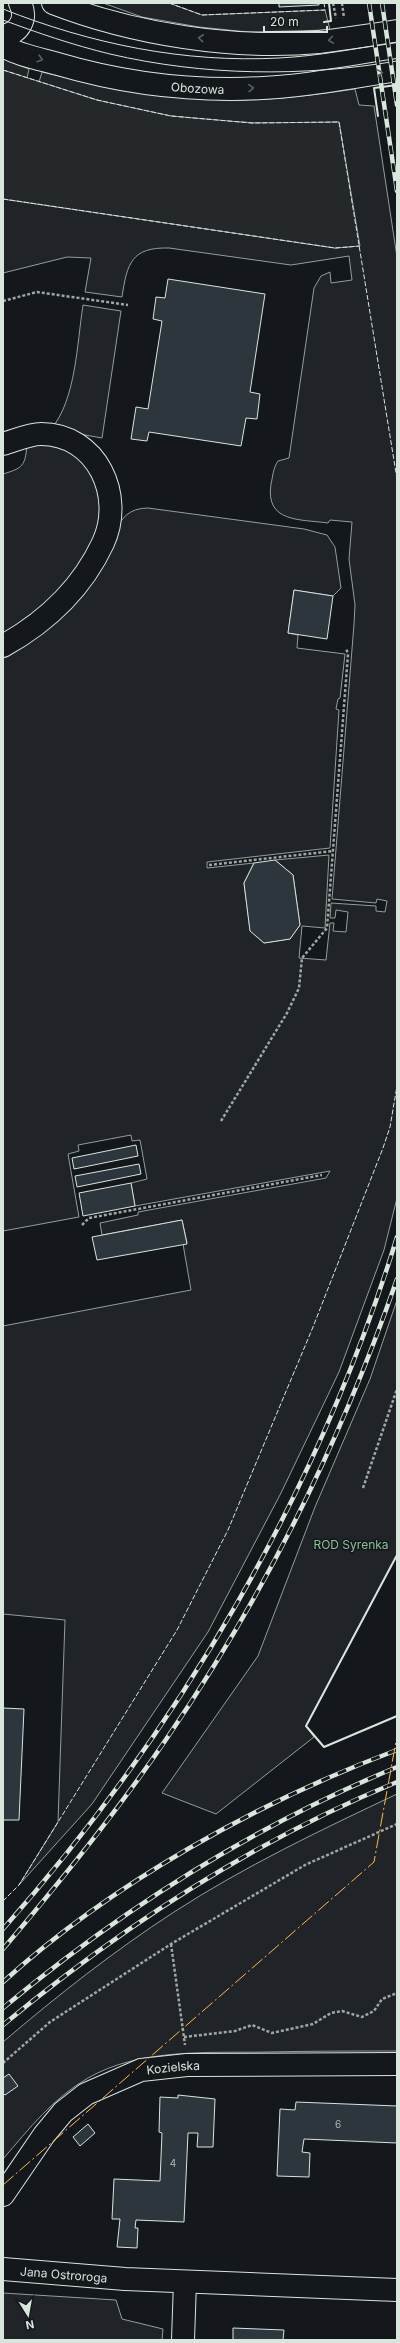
<svg xmlns="http://www.w3.org/2000/svg" width="400" height="2343" font-family="Inter,sans-serif">
	<style>
		.green { fill: #202428; stroke: #939e99 }
		.parking { fill: #24282b; stroke: #939e99 }
		.building { fill: #2c363c; stroke: #d8e6dc }
		.lines { fill: none; stroke-linecap: round; stroke-linejoin: round }
		.minor-casing { stroke: #d8e6dc; stroke-width: 24 }
		.path { stroke: #9da8a2; stroke-width: 2.5; stroke-dasharray: 3 2; stroke-linecap: butt }
		.minor { stroke: #14181c; stroke-width: 22 }
		.tram { stroke: #d8e6dc; stroke-width: 1 }
		.rail-casing { stroke: #d8e6dc; stroke-width: 4.5 }
		.rail { stroke: #14181c; stroke-width: 3; stroke-dasharray: 9; stroke-linecap: butt }
		.fence { stroke: #d8e6dc; stroke-width: 1; stroke-dasharray: 5 2; stroke-linecap: butt }
		.wall { stroke: #d8e6dc; stroke-width: 2 }
		.power { stroke: #ffb74d; stroke-width: 1; stroke-dasharray: 14 3 2 3; stroke-linecap: butt }
		.oneway { stroke: #59605f }
		.labels { text-anchor: middle; dominant-baseline: central; stroke-width: 3; stroke-linejoin: round; paint-order: stroke }
		.number-label { font-size: 10px; fill: #adbab4 }
		.street-label { font-size: 12px; fill: #d8e6dc; stroke: #14181c }
		.park-label { font-size: 12px; fill: #8ac095; stroke: #14181c }
	</style>
	<rect width="100%" height="100%" fill="#14181c"/>
	<g class="green">
		<path d="M 103,3 L 169,3 L 202,15 L 325,10 L 330,30 L 248,32 L 199,27 L 142,17 Z"/>
		<path d="M 3,59 L 29,69 L 27,78 L 3,70 Z"/>
		<path d="M 42,72 C 95,85 151,95 206,99 C 256,103 306,96 355,89 L 359,105 L 374,106 L 397,257 L 397,1198 L 384,1250 L 339,1372 L 281,1493 L 208,1632 L 92,1804 L 19,1885 L 58,1822 L 65,1620 L 3,1614 L 3,1326 L 191,1290 L 183,1244 L 187,1243 L 182,1220 L 102,1235 L 100,1223 L 138,1215 L 138,1212 L 326,1178 L 330,1171 L 135,1206 L 131,1183 L 147,1179 L 140,1140 L 132,1141 L 131,1135 L 78,1145 L 79,1151 L 68,1154 L 79,1217 L 3,1231 L 3,657 C 37,631 74,608 99,573 C 115,550 110,508 148,508 L 304,529 L 327,535 L 335,547 L 341,588 L 333,596 L 294,590 L 288,633 L 298,635 L 297,648 L 345,654 L 340,698 L 338,699 L 336,709 L 339,710 L 330,848 L 207,862 L 207,868 L 254,863 L 244,883 L 250,930 L 264,943 L 290,939 L 300,925 L 293,875 L 275,860 L 329,855 L 325,928 L 302,926 L 299,958 L 326,960 L 330,923 L 334,923 L 333,931 L 346,932 L 348,912 L 336,910 L 335,918 L 330,918 L 331,903 L 376,906 L 376,911 L 385,912 L 387,901 L 377,899 L 376,903 L 332,899 L 354,624 L 355,605 L 349,559 L 352,522 L 330,520 L 328,523 C 300,519 265,523 271,484 C 273,476 273,468 278,461 L 289,458 L 314,288 L 321,276 L 330,272 L 331,283 L 352,280 L 349,256 L 291,265 L 169,248 C 131,247 127,264 122,297 L 85,292 L 91,258 L 67,257 L 3,273 L 3,199 L 335,248 L 359,246 L 339,122 C 284,125 227,123 172,116 C 126,110 82,96 39,82 Z"/>
		<path d="M 83,305 L 121,311 L 102,438 L 51,429 C 76,400 77,343 83,305 Z"/>
		<path d="M 57,443 L 84,459 L 104,502 L 93,549 L 52,599 L 3,634 L 3,474 C 23,468 25,466 27,445 Z"/>
		<path d="M 397,1300 L 397,1555 L 306,1726 L 314,1737 L 216,1814 L 162,1793 L 258,1656 L 315,1507 L 370,1379 Z"/>
		<path d="M 397,1794 L 397,2051 C 353,2051 310,2051 266,2052 C 209,2053 140,2048 88,2078 C 53,2098 29,2129 3,2159 L 3,2042 C 58,1995 114,1951 174,1912 C 245,1866 321,1830 397,1794 Z"/>
		<path d="M 3,2293 L 116,2300 L 122,2319 L 163,2329 L 162,2340 L 3,2340 Z"/>
	</g>
	<path class="parking" d="M 3,70 L 97,100 L 171,116 L 252,123 L 339,122 L 360,246 L 335,248 L 3,199 Z"/>
	<g class="building">
		<path d="M 279,3 L 319,3 L 319,5 L 279,7 Z"/>
		<path d="M 168,279 L 265,294 L 250,392 L 260,394 L 257,419 L 246,418 L 241,446 L 149,432 L 147,441 L 131,439 L 136,407 L 148,409 L 162,321 L 153,319 L 156,297 L 165,298 Z"/>
		<path d="M 294,590 L 333,596 L 327,639 L 288,633 Z"/>
		<path d="M 275,860 L 293,875 L 300,925 L 290,939 L 264,943 L 250,931 L 244,883 L 254,863 Z"/>
		<path d="M 136,1145 L 138,1156 L 74,1169 L 72,1158 Z"/>
		<path d="M 139,1164 L 141,1174 L 77,1187 L 75,1176 Z"/>
		<path d="M 131,1183 L 135,1206 L 83,1216 L 79,1193 Z"/>
		<path d="M 182,1220 L 187,1244 L 97,1260 L 92,1237 Z"/>
		<path d="M 3,1708 L 24,1709 L 19,1820 L 3,1820 Z"/>
		<path d="M 9,2074 L 18,2086 L 5,2095 L 3,2093 L 3,2078 Z"/>
		<path d="M 178,2095 L 215,2099 L 213,2147 L 197,2147 L 198,2133 L 188,2133 L 184,2222 L 136,2220 L 135,2228 L 138,2228 L 137,2248 L 117,2247 L 120,2219 L 112,2219 L 114,2179 L 160,2181 L 162,2133 L 159,2132 L 160,2097 L 178,2098 Z"/>
		<path d="M 296,2102 L 397,2106 L 397,2143 L 304,2139 L 302,2152 L 310,2153 L 309,2177 L 277,2176 L 280,2109 L 295,2110 Z"/>
		<path d="M 88,2124 L 95,2133 L 80,2146 L 73,2137 Z"/>
		<path d="M 233,2328 L 284,2330 L 283,2340 L 233,2340 Z"/>
	</g>
	<g class="lines">
		<g class="minor-casing">
			<g id="minor">
				<path d="M 53,3 C 133,34 234,50 319,42 C 345,39 371,35 397,31"/>
				<path d="M 3,36 C 19,33 28,19 20,3"/>
				<path id="s1" d="M 3,46 C 18,55 40,59 58,64 C 112,80 174,89 231,89 C 287,89 343,79 397,70"/>
				<path d="M 3,444 C 14,441 29,434 41,434 C 97,434 125,496 103,543 C 82,588 46,622 3,646"/>
				<path id="s2" d="M 3,2195 L 44,2135 L 63,2112 L 86,2094 L 141,2070 L 187,2065 L 397,2064"/>
				<path id="s3" d="M 3,2269 L 125,2279 L 397,2290"/>
				<path d="M 183,2340 L 185,2282"/>
			</g>
		</g>
		<g class="path">
			<path d="M 333,3 L 336,18"/>
			<path d="M 342,3 L 344,18"/>
			<path d="M 3,301 L 37,292 L 128,305"/>
			<path d="M 209,865 L 333,851"/>
			<path d="M 221,1121 L 287,1013 L 299,988 L 302,958 L 327,928 L 348,654 L 346,648"/>
			<path d="M 82,1225 L 89,1218 L 322,1175"/>
			<path d="M 363,1488 L 397,1389"/>
			<path d="M 171,1944 L 185,2045"/>
			<path d="M 184,2037 L 235,2031 L 252,2025 L 272,2033 L 313,2024 L 331,2013 L 342,2011 L 362,2017 L 374,2011 L 382,1999 L 397,1993"/>
			<path d="M 3,2063 L 50,2022 L 171,1944 L 305,1865 L 397,1824"/>
		</g>
		<use href="#minor" class="minor"/>
		<g class="tram">
			<path d="M 3,9 C 91,44 184,63 279,58 C 319,56 358,48 397,42"/>
			<path d="M 3,20 C 38,33 73,45 110,54 C 204,76 303,77 397,61"/>
		</g>
		<g class="rail-casing">
			<g id="rail">
				<path d="M 369,3 L 397,191"/>
				<path d="M 382,3 L 397,105"/>
				<path d="M 3,1929 C 179,1730 319,1491 397,1237"/>
				<path d="M 3,1949 C 61,1881 117,1812 167,1738 C 264,1596 341,1441 397,1279"/>
				<path d="M 3,1982 C 112,1883 260,1801 397,1750"/>
				<path d="M 3,2008 C 122,1909 254,1826 397,1767"/>
				<path d="M 3,2025 C 123,1926 253,1841 397,1782"/>
			</g>
		</g>
		<use href="#rail" class="rail"/>
		<g class="fence">
			<path d="M 169,3 L 202,15 L 325,10 L 324,3"/>
			<path d="M 3,70 L 97,100 L 171,116 L 252,123 L 339,122 L 397,479"/>
			<path d="M 3,199 L 335,248 L 360,246"/>
			<path d="M 3,1901 L 19,1885 L 177,1630 L 228,1530 L 313,1327 L 383,1148 L 390,1127 L 397,1086"/>
		</g>
		<g class="wall">
			<path d="M 346,3 L 349,3"/>
			<path d="M 324,22 L 331,21 L 329,3"/>
			<path d="M 378,116 L 374,88 L 397,85"/>
			<path d="M 397,1555 L 306,1726 L 324,1747 L 397,1716"/>
		</g>
		<path class="power" d="M 3,2185 L 374,1862 L 397,1736"/>
	</g>
	<defs><path id="oneway-chevron" d="M-2-3.5L2.5 0L-2 3.5" fill="none" stroke-width="1.6" stroke-linecap="round" stroke-linejoin="round"/></defs>
	<g class="oneway">
		<use href="#oneway-chevron" transform="translate(201 38) rotate(-174)"/>
		<use href="#oneway-chevron" transform="translate(331 40) rotate(172)"/>
		<use href="#oneway-chevron" transform="translate(40 59) rotate(17)"/>
		<use href="#oneway-chevron" transform="translate(380 73) rotate(-10)"/>
		<use href="#oneway-chevron" transform="translate(251 88) rotate(-2)"/>
	</g>
	<g class="labels">
		<g class="number-label">
			<text x="338" y="2124">6</text>
			<text x="173" y="2163">4</text>
		</g>
		<g class="street-label">
			<text stroke="none"><textPath href="#s1" startOffset="200">Obozowa</textPath></text>
			<text stroke="none"><textPath href="#s2" startOffset="224">Kozielska</textPath></text>
			<text stroke="none"><textPath href="#s3" startOffset="61">Jana Ostroroga</textPath></text>
		</g>
		<g class="park-label">
			<text x="351" y="1544">ROD Syrenka</text>
		</g>
	</g>
	<rect width="400" height="2343" fill="none" stroke="#d8e6dc" stroke-width="8"/>
	<g transform="translate(28 2315) rotate(169)" stroke="#14181c" stroke-width="3" paint-order="stroke">
	<path d="M0-3L7 15L0 10L-7 15Z" fill="#d8e6dc"/>
	<text y="-6" font-size="11" font-weight="bold" text-anchor="middle" fill="#d8e6dc">N</text>
	</g>
	<path d="M264 26v6h63v-6" fill="none" stroke="#d8e6dc" stroke-width="2"/>
	<text x="270" y="26" font-size="12" fill="#d8e6dc" stroke="#14181c" stroke-width="3" paint-order="stroke">20 m</text>
</svg>
